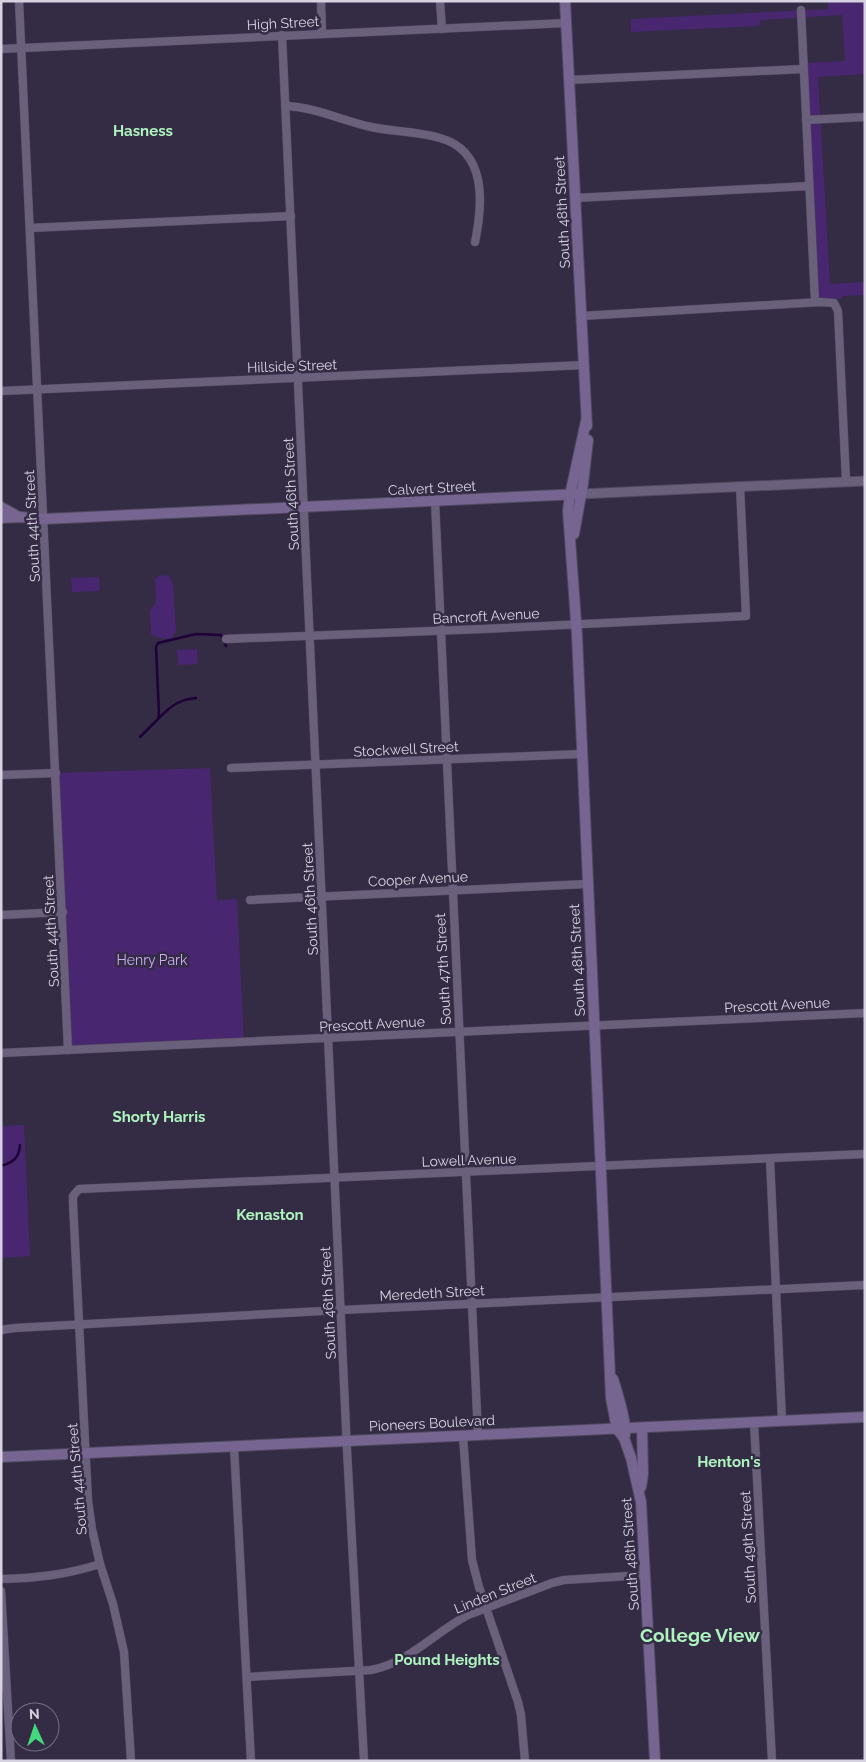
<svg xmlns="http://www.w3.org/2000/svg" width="866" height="1762" font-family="Raleway,sans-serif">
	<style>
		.green { fill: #492770 }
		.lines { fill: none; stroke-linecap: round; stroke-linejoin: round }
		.stream { stroke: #1e0139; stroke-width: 2.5 }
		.minor-casing { stroke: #50485e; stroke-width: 9 }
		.tertiary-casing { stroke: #50485e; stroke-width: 11 }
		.secondary-casing { stroke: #50485e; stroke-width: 12 }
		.minor { stroke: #6b607c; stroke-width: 8 }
		.tertiary { stroke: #6b607c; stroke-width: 9 }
		.secondary { stroke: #766590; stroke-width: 10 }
		.labels { text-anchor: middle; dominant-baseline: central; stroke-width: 5; stroke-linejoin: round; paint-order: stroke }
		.street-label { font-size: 14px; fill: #d7d2e2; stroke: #342b44 }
		.park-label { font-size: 14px; fill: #c9b0f1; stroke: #342b44 }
		.neighbourhood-label { font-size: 15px; font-weight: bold; fill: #adf3be; stroke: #342b44 }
		.district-label { font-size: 19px; font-weight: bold; fill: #adf3be; stroke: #342b44 }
	</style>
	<rect width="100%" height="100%" fill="#342b44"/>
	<g class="green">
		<path d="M 828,1 L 865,1 L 865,74 L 818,77 L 830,284 L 863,282 L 865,295 L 843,296 L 834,303 L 815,302 L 803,63 L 845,61 L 842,15 L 760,20 L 759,26 L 631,32 L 631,19 L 828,9 Z"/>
		<path d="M 161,575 L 169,576 L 173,583 L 176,631 L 172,638 C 165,639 157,639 151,634 L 150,611 L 155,603 L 156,595 L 155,579 Z"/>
		<path d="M 99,577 L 100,591 L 72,592 L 71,578 Z"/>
		<path d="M 197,649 L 198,664 L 178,665 L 177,650 Z"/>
		<path d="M 210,768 L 217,900 L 237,899 L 244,1042 L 68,1050 L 56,773 Z"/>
		<path d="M 24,1125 L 30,1256 L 1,1258 L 1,1126 Z"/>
	</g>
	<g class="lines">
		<g class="stream">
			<path d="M 159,718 C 170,707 179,699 196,698"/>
			<path d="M 140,737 L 158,719 L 159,714 L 156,647 L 158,643 L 196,634 L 221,635 L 226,646"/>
			<path d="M 1,1166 C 14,1162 19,1158 20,1145"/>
		</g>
		<g class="minor-casing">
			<g id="minor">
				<path d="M 19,1 L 68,1050"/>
				<path d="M 321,1 L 322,33"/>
				<path d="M 440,1 L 442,29"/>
				<path d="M 801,10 L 815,302"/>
				<path d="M 282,35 L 347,1450 L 364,1761"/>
				<path d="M 1,49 L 566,23"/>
				<path d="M 569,80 L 803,69"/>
				<path d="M 286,106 C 315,107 343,121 371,127 C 394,132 418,131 440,138 C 487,151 483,203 475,242"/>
				<path d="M 806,120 L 865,117"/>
				<path d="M 575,198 L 809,186"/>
				<path d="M 30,228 L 291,216"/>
				<path d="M 581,316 L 821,302 L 834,303 L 838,311 L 846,481"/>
				<path d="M 1,391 L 584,365"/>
				<path d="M 435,501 L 478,1435"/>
				<path d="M 226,639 L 483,629 L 746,616 L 740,486"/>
				<path d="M 231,768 L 581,754"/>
				<path d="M 1,775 L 56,773"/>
				<path d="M 250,900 L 587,884"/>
				<path d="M 1,915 L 63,912"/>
				<path d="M 1,1053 L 865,1013"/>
				<path d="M 770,1159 L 782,1421"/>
				<path d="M 1,1330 L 15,1328 L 341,1310 L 865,1285"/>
				<path d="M 754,1422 L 772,1761"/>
				<path d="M 463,1436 L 472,1560 L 479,1587 L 518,1702 L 521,1715 L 525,1761"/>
				<path d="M 234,1446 L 251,1761"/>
				<path d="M 1,1579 C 37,1578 65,1575 100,1564"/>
				<path d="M 1,1591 L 11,1761"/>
				<path d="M 247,1677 L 371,1670 C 409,1663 435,1632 468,1615 L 552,1583 L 564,1580 L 645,1575"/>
				<path d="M 131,1761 L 124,1652 L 113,1604 L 100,1564 L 92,1529 L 88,1501 L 73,1203 L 73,1196 L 79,1189 L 865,1154"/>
			</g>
		</g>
		<g class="tertiary-casing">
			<path id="tertiary" d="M 580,494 L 865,481"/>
		</g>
		<g class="secondary-casing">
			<g id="secondary">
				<path d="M 565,1 L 587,426"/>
				<path d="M 586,421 L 570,495 L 568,511 L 577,635 L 611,1398 L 617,1429 L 624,1438 L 631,1458 L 641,1502 L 655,1761"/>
				<path d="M 1,507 L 19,517"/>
				<path d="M 1,518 L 20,517 L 44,519 L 580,494"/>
				<path d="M 574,534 L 583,484 L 588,440"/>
				<path d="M 613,1379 C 617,1391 627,1424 625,1435"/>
				<path d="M 1,1457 L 865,1417"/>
				<path d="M 641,1487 L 643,1474 L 642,1428"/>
			</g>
		</g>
		<use href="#minor" class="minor"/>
		<use href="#tertiary" class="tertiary"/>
		<use href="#secondary" class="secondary"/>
	</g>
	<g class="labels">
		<g class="street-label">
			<text transform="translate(283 23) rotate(-3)">High Street</text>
			<text transform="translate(562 212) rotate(-93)">South 48th Street</text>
			<text transform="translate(292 366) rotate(-2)">Hillside Street</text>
			<text transform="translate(432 488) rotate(-3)">Calvert Street</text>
			<text transform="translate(291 494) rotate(-93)">South 46th Street</text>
			<text transform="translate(32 526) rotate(-93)">South 44th Street</text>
			<text transform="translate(486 616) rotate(-3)">Bancroft Avenue</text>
			<text transform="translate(406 749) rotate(-3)">Stockwell Street</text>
			<text transform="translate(418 879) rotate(-3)">Cooper Avenue</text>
			<text transform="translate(310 899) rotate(-93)">South 46th Street</text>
			<text transform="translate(51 931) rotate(-93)">South 44th Street</text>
			<text transform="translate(577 960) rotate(-93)">South 48th Street</text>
			<text transform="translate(443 969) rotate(-93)">South 47th Street</text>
			<text transform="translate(777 1005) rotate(-3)">Prescott Avenue</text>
			<text transform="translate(372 1024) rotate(-3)">Prescott Avenue</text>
			<text transform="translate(469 1160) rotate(-2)">Lowell Avenue</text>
			<text transform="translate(432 1293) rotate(-3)">Meredeth Street</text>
			<text transform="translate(328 1303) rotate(-93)">South 46th Street</text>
			<text transform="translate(432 1423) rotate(-3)">Pioneers Boulevard</text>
			<text transform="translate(77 1479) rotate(-95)">South 44th Street</text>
			<text transform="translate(748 1547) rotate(-93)">South 49th Street</text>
			<text transform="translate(630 1554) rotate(-94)">South 48th Street</text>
			<text transform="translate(495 1593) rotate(-22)">Linden Street</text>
		</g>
		<g class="park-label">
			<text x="152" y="960">Henry Park</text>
		</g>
		<g class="neighbourhood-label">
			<text x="143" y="131">Hasness</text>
			<text x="159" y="1117">Shorty Harris</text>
			<text x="270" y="1215">Kenaston</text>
			<text x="729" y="1462">Henton's</text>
			<text x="447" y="1660">Pound Heights</text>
		</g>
		<g class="district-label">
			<text x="700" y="1635">College View</text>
		</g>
	</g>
	<rect width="866" height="1762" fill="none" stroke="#d7d2e2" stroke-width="5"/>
	<g transform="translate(35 1727) rotate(357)"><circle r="24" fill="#342b44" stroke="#756e83"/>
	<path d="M0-4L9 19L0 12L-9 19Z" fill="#44d77b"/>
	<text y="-8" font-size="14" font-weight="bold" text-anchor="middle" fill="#d7d2e2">N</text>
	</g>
</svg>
